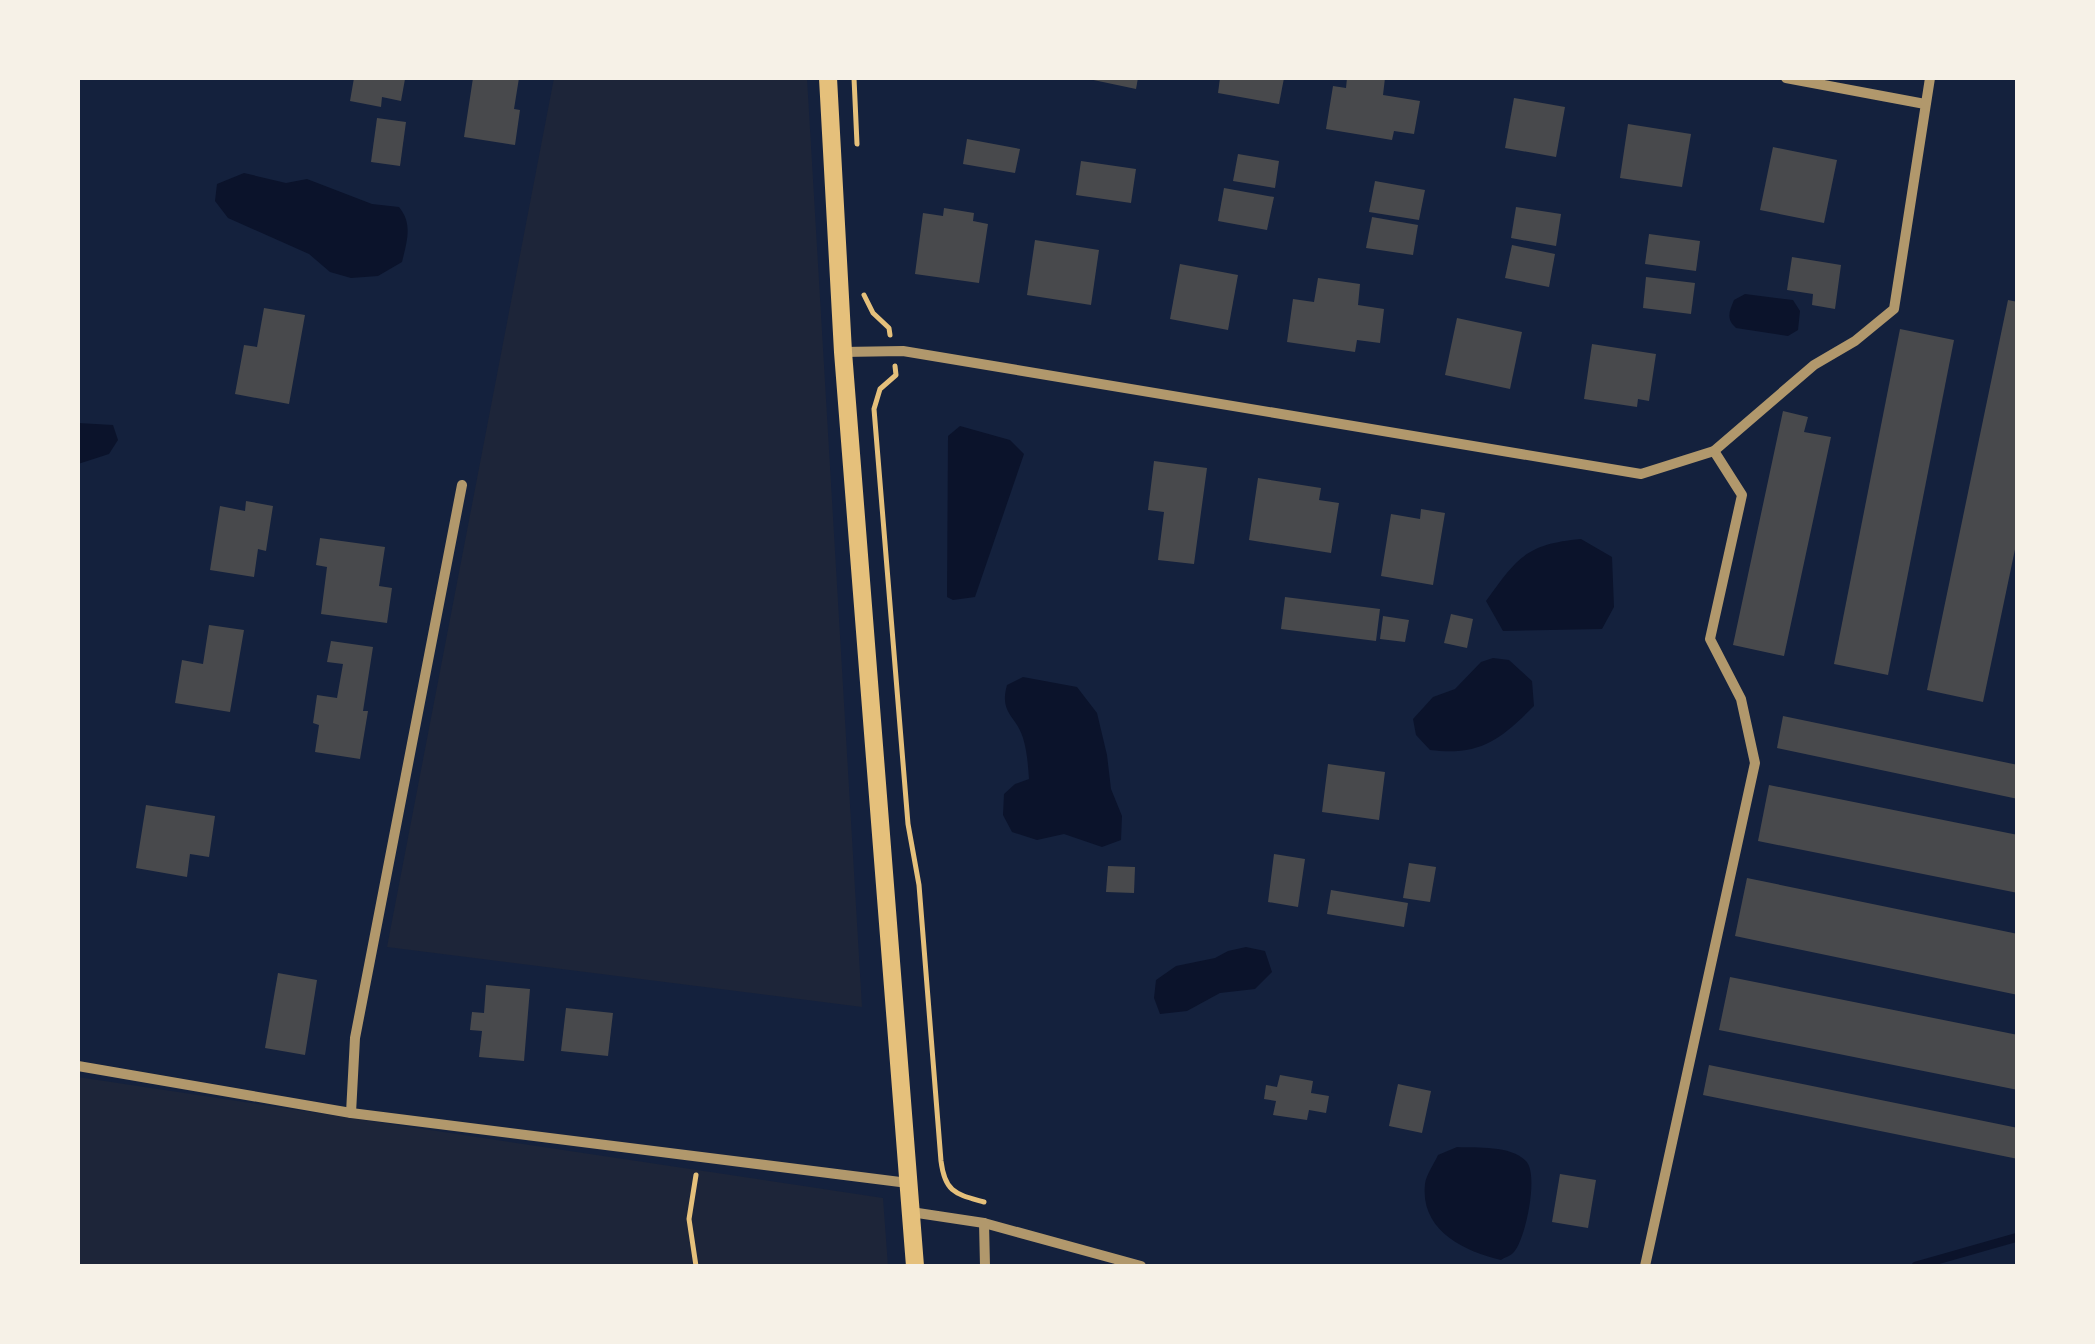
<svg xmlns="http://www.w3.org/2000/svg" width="2095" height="1344" font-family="Mulish,sans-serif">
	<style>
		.green { fill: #1d2539 }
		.water { fill: #0b132b }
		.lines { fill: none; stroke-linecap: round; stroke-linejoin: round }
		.stream { stroke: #0b132b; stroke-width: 9 }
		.building { fill: #48494c }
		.path { stroke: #e5c07b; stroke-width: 5 }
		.minor { stroke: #b1986c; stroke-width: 10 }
		.primary { stroke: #e5c07b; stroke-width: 18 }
	</style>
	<rect width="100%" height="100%" fill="#14213d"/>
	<g class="green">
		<path d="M 554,78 L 807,78 L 862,1007 L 387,947 Z"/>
		<path d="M 78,1077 L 883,1198 L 888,1266 L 78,1266 Z"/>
	</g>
	<g class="water">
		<path d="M 244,173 L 286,183 L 307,179 L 372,204 L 399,207 C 413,224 407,241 402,262 L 378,276 L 351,278 L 330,272 L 309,254 L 228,218 L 215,201 L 217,184 Z"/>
		<path d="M 1745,294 L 1793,300 L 1800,311 L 1798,330 L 1788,336 L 1736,328 C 1726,319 1729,312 1734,300 Z"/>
		<path d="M 78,423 L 113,425 L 118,440 L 109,454 L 78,464 Z"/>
		<path d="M 960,426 L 1010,440 L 1024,454 L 975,597 L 953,600 L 947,597 L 948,436 Z"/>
		<path d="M 1581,539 L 1612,557 L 1614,607 L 1602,629 L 1503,631 L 1486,601 C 1517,558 1526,544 1581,539 Z"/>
		<path d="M 1493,658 L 1509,660 L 1532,681 L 1534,706 C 1500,740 1480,756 1430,750 L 1416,735 L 1413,719 L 1433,697 L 1455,689 L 1481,662 Z"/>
		<path d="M 1023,677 L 1077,687 L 1097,713 L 1107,755 L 1111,789 L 1122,816 L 1121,840 L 1102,847 L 1064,834 L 1037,840 L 1012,832 L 1003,815 L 1004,794 L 1015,784 L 1029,779 C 1028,765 1027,751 1023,738 C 1016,715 999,714 1007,685 Z"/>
		<path d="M 1246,947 L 1265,951 L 1272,972 L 1255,989 L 1220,993 L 1187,1011 L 1160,1014 L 1154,998 L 1156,980 L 1176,966 L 1215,958 L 1228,951 Z"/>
		<path d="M 1457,1147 C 1477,1148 1510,1145 1526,1161 C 1539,1174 1526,1238 1514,1252 C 1511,1256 1505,1257 1501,1260 C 1463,1251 1420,1230 1425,1184 C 1426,1175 1434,1164 1438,1155 Z"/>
	</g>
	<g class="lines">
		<path class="stream" d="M 1916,1266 L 2018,1237"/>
	</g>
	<g class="building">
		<path d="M 354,78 L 405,79 L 401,101 L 382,97 L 381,107 L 350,101 Z"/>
		<path d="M 473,78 L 519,78 L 514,109 L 520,110 L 515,145 L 464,137 Z"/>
		<path d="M 1084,78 L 1138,78 L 1136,89 Z"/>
		<path d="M 1220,78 L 1284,78 L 1279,104 L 1218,93 Z"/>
		<path d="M 1347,78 L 1385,78 L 1383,95 L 1420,101 L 1414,134 L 1394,131 L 1392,140 L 1326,129 L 1333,86 L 1346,88 Z"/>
		<path d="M 1514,98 L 1565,107 L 1556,157 L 1505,148 Z"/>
		<path d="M 377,118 L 406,122 L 400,166 L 371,162 Z"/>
		<path d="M 1628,124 L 1691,134 L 1682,187 L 1620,178 Z"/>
		<path d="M 967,139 L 1020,149 L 1015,173 L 963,164 Z"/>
		<path d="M 1773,147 L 1837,160 L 1824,223 L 1760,210 Z"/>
		<path d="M 1238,154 L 1279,161 L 1275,188 L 1233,181 Z"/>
		<path d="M 1081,161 L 1136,169 L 1131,203 L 1076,195 Z"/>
		<path d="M 1375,181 L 1425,190 L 1419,220 L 1369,212 Z"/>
		<path d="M 1224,188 L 1274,197 L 1267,230 L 1218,221 Z"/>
		<path d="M 1516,207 L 1561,214 L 1556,246 L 1511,238 Z"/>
		<path d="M 944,208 L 974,213 L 973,221 L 988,224 L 979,283 L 915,274 L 923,213 L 943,216 Z"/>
		<path d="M 1372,217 L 1418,225 L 1413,255 L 1366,248 Z"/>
		<path d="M 1649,234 L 1700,241 L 1696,271 L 1645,264 Z"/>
		<path d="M 1035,240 L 1099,250 L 1091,305 L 1027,295 Z"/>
		<path d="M 1512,245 L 1555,254 L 1549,287 L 1505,278 Z"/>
		<path d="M 1792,257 L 1841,265 L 1835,309 L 1812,305 L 1813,294 L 1787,290 Z"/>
		<path d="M 1180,264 L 1238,275 L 1228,330 L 1170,319 Z"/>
		<path d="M 1646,277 L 1695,283 L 1691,314 L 1643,308 Z"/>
		<path d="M 1318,278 L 1360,284 L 1358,305 L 1384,309 L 1380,343 L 1357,340 L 1355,352 L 1287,342 L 1293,299 L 1314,302 Z"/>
		<path d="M 2008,300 L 2018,302 L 2018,535 L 1983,702 L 1927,690 Z"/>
		<path d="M 264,308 L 305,315 L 289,404 L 235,394 L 244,345 L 257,347 Z"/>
		<path d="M 1457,318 L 1522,332 L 1510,389 L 1445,375 Z"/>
		<path d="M 1900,329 L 1954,340 L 1888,675 L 1834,664 Z"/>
		<path d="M 1592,344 L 1656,354 L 1649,401 L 1638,399 L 1637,407 L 1584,399 Z"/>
		<path d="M 1783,411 L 1808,417 L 1804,432 L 1831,437 L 1784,656 L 1733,645 Z"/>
		<path d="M 1154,461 L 1207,468 L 1194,564 L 1158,560 L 1164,512 L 1148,510 Z"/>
		<path d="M 1258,478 L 1321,488 L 1319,500 L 1339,503 L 1331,553 L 1249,540 Z"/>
		<path d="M 246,501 L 273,506 L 266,551 L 258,549 L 254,577 L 210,570 L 220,506 L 245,511 Z"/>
		<path d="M 1421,509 L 1445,513 L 1433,585 L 1381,576 L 1391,514 L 1420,519 Z"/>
		<path d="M 320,538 L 385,547 L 379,586 L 392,588 L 387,623 L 321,614 L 327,567 L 316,565 Z"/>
		<path d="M 1285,597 L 1380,609 L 1376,641 L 1281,629 Z"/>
		<path d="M 1451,614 L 1473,619 L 1467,648 L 1444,643 Z"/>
		<path d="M 1383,616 L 1409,620 L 1405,642 L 1380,639 Z"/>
		<path d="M 209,625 L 244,630 L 230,712 L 175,703 L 182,660 L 203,664 Z"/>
		<path d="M 331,641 L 373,647 L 363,711 L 368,711 L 360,759 L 315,752 L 319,725 L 313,723 L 317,695 L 337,698 L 343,664 L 327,662 Z"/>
		<path d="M 1783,716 L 2018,765 L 2018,799 L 1777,748 Z"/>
		<path d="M 1328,764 L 1385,772 L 1379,820 L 1322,812 Z"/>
		<path d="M 1769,785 L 2018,835 L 2018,893 L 1758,841 Z"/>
		<path d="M 146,805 L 215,816 L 209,857 L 190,854 L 187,877 L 136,868 Z"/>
		<path d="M 1274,854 L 1305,859 L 1298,907 L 1268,902 Z"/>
		<path d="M 1409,863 L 1436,867 L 1430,902 L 1403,898 Z"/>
		<path d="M 1108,866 L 1135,867 L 1134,893 L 1106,892 Z"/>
		<path d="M 1747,878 L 2018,934 L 2018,995 L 1735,936 Z"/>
		<path d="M 1331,890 L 1408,903 L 1404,927 L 1327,914 Z"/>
		<path d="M 278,973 L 317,980 L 305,1055 L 265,1048 Z"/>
		<path d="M 1730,977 L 2018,1035 L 2018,1090 L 1719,1030 Z"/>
		<path d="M 486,985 L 530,989 L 524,1061 L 479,1057 L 482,1031 L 470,1030 L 472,1012 L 484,1013 Z"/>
		<path d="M 566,1008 L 613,1013 L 608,1056 L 561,1051 Z"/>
		<path d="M 1709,1065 L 2018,1128 L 2018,1159 L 1703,1095 Z"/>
		<path d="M 1280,1075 L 1313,1081 L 1311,1093 L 1329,1096 L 1326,1113 L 1309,1110 L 1307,1120 L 1273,1115 L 1276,1101 L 1264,1099 L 1266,1085 L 1277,1087 Z"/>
		<path d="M 1398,1084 L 1431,1091 L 1422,1133 L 1389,1126 Z"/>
		<path d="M 1560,1174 L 1596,1180 L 1588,1228 L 1552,1222 Z"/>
	</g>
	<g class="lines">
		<g class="path">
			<path d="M 854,78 L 857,144"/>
			<path d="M 864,295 L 873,313 L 889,328 L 890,335"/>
			<path d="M 895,366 L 896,375 L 880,389 L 874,409 L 908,824 L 919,885 L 941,1161 C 945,1193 956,1194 984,1202"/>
			<path d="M 696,1175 L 689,1219 L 696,1266"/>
		</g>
		<g class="minor">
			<path d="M 1786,78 L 1925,104"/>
			<path d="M 843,352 L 903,351 L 1641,474 L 1714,451 L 1814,365 L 1855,341 L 1894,309 L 1930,78"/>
			<path d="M 78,1066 L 351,1113 L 908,1183"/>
			<path d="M 351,1113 L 355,1038 L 462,485"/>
			<path d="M 911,1212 L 984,1223 L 1141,1266"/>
			<path d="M 984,1223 L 985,1266"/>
			<path d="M 1645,1266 L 1755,763 L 1741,699 L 1710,639 L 1742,495 L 1714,451"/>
		</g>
		<path class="primary" d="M 828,78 L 843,352 L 915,1266"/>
	</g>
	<rect width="2095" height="1344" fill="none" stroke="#f6f1e7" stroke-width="160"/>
</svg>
